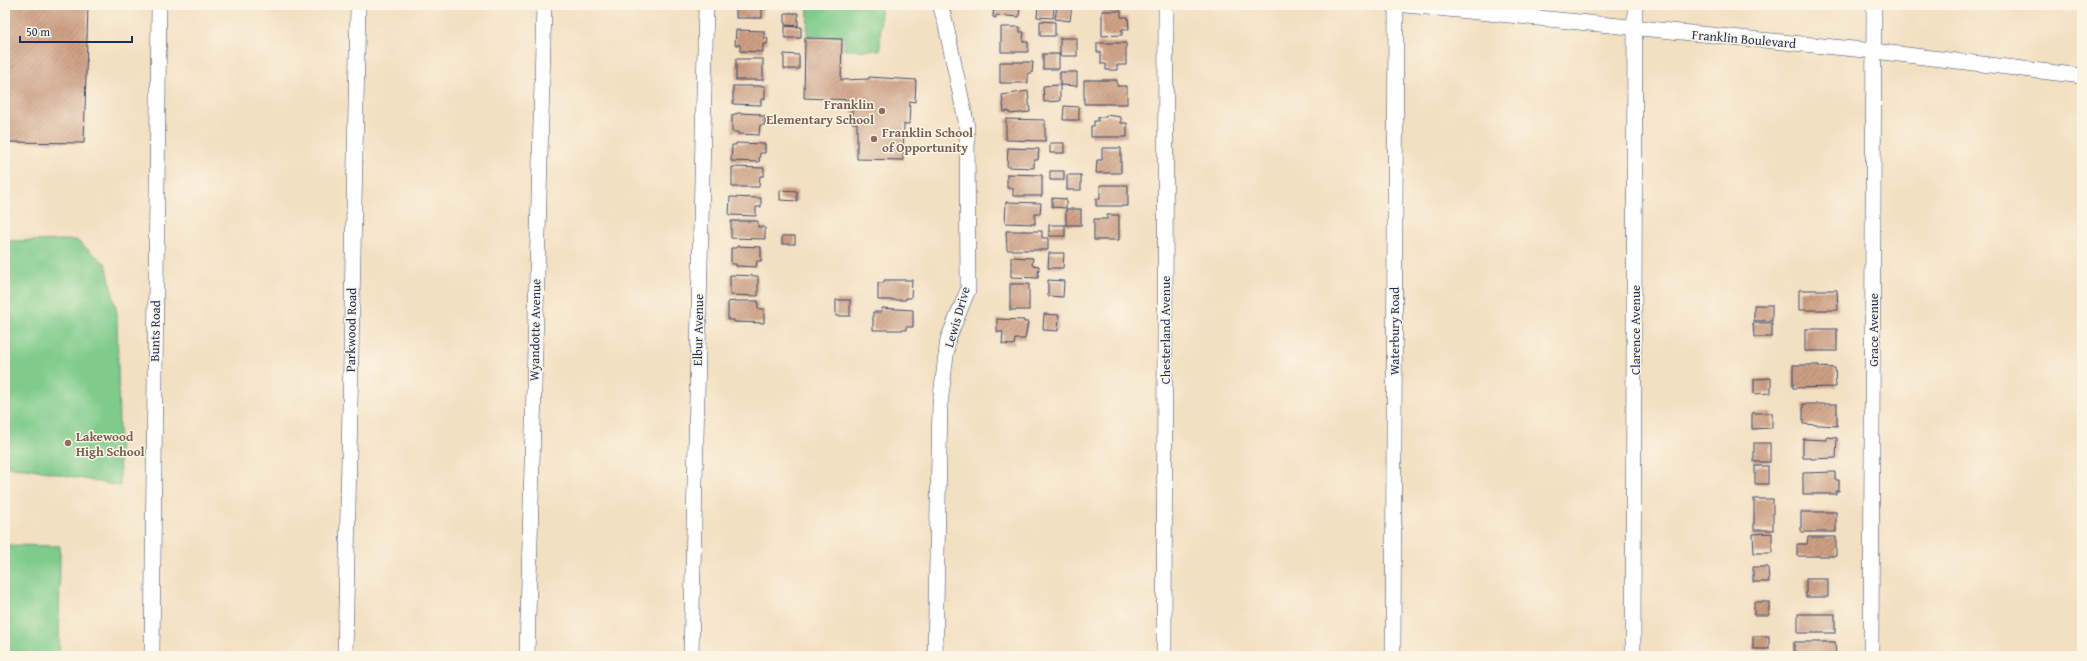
<svg xmlns="http://www.w3.org/2000/svg" width="2087" height="661" font-family="'Gentium Book Plus',serif">
	<style>
		.green { fill: #7ecb8a; stroke: #4c7d74 }
		.building { fill: url(#building-hatch) }
		.lines { fill: none; stroke-linecap: round; stroke-linejoin: round }
		.minor-casing { stroke: #3b496d; stroke-width: 16 }
		.minor { stroke: #fff; stroke-width: 15 }
		.education-dot { fill: #8d6e63; stroke: #fcf5e5; stroke-width: 1.5 }
		.labels { text-anchor: middle; dominant-baseline: central; stroke-width: 3; stroke-linejoin: round; paint-order: stroke }
		.street-label { font-size: 13px; fill: #1b2f5e; stroke: #fcf5e5 }
		.education-label { font-size: 13px; font-weight: bold; fill: #785e54; stroke: #fcf5e5; text-anchor: start }
	</style>
	<defs>
		<pattern id="building-hatch" width="6" height="6" patternUnits="userSpaceOnUse"><rect width="6" height="6" fill="#ce9f82"/><path d="M-1 1l2-2M0 6l6-6M5 7l2-2" fill="none" stroke="#a6826e"/></pattern>
	</defs>
	<rect width="100%" height="100%" fill="#fcf5e5"/>
	<filter id="ink" filterUnits="userSpaceOnUse"><feTurbulence type="fractalNoise" baseFrequency=".025" numOctaves="2"/><feDisplacementMap in="SourceGraphic" scale="8" xChannelSelector="R" yChannelSelector="G"/><feConvolveMatrix kernelMatrix="1 2 1 2 8 2 1 2 1" color-interpolation-filters="sRGB"/></filter>
	<filter id="wash" filterUnits="userSpaceOnUse"><feTurbulence type="fractalNoise" baseFrequency=".012" numOctaves="4" result="noise"/><feDisplacementMap in="SourceGraphic" scale="16" xChannelSelector="R" yChannelSelector="G"/><feGaussianBlur stdDeviation="0.9" result="paint"/><feColorMatrix in="noise" values="0 0 0 0 0 0 0 0 0 0 0 0 0 0 0 0 0 1.4 0 .05"/><feComposite in="paint" operator="in"/></filter>
	<g filter="url(#wash)">
		<rect width="100%" height="100%" fill="#f3dfc1"/>
		<g class="green">
			<path d="M 808,5 L 881,5 L 880,50 L 844,50 L 844,37 L 807,36 Z"/>
			<path d="M 76,240 L 106,264 L 117,313 L 120,486 L 27,468 L 5,467 L 5,241 Z"/>
			<path d="M 5,545 L 60,546 L 59,656 L 5,656 Z"/>
		</g>
		<g id="blocks">
			<g class="building">
				<path d="M 5,5 L 88,5 L 84,143 L 5,142 Z"/>
				<path d="M 736,5 L 766,5 L 767,9 L 762,9 L 762,18 L 736,18 Z"/>
				<path d="M 994,5 L 1020,6 L 1019,17 L 996,15 L 996,18 L 993,17 Z"/>
				<path d="M 1038,5 L 1054,5 L 1053,18 L 1037,17 Z"/>
				<path d="M 1057,5 L 1072,5 L 1070,21 L 1055,19 Z"/>
				<path d="M 1102,11 L 1121,11 L 1121,17 L 1128,17 L 1129,29 L 1122,29 L 1122,35 L 1102,36 Z"/>
				<path d="M 785,13 L 798,13 L 798,26 L 785,25 Z"/>
				<path d="M 1040,21 L 1055,22 L 1055,36 L 1040,36 Z"/>
				<path d="M 785,26 L 801,27 L 801,38 L 785,38 Z"/>
				<path d="M 1001,27 L 1020,27 L 1020,32 L 1024,32 L 1023,42 L 1028,42 L 1028,52 L 1001,52 Z"/>
				<path d="M 736,30 L 764,31 L 764,38 L 768,39 L 767,44 L 763,44 L 763,52 L 740,51 L 740,45 L 735,45 Z"/>
				<path d="M 805,38 L 842,39 L 841,80 L 869,79 L 869,77 L 916,80 L 915,102 L 910,101 L 909,124 L 904,124 L 903,160 L 857,159 L 857,123 L 852,123 L 852,100 L 804,98 Z"/>
				<rect x="1060" y="38" width="17" height="18"/>
				<path d="M 1097,43 L 1126,43 L 1126,65 L 1117,65 L 1117,70 L 1106,70 L 1106,64 L 1101,64 L 1101,52 L 1097,52 Z"/>
				<path d="M 784,54 L 799,55 L 799,69 L 784,69 Z"/>
				<rect x="1043" y="54" width="16" height="15"/>
				<rect x="736" y="59" width="27" height="21"/>
				<path d="M 1000,62 L 1033,62 L 1032,73 L 1028,73 L 1028,83 L 1000,83 Z"/>
				<path d="M 1060,72 L 1077,72 L 1077,86 L 1060,85 Z"/>
				<path d="M 1084,80 L 1117,80 L 1117,86 L 1127,86 L 1127,104 L 1084,104 Z"/>
				<path d="M 1060,85 L 1060,101 L 1044,102 L 1043,86 Z"/>
				<path d="M 733,86 L 765,86 L 765,99 L 761,99 L 761,105 L 733,104 Z"/>
				<path d="M 1028,91 L 1030,112 L 1010,114 L 1009,111 L 1004,112 L 1002,95 Z"/>
				<path d="M 1064,106 L 1079,107 L 1079,120 L 1063,120 Z"/>
				<path d="M 738,113 L 760,114 L 759,116 L 765,116 L 765,125 L 760,125 L 759,135 L 738,134 L 738,132 L 732,132 L 732,115 Z"/>
				<path d="M 1106,115 L 1121,117 L 1121,123 L 1127,123 L 1127,137 L 1091,137 L 1091,126 L 1094,126 L 1094,121 L 1098,121 L 1098,117 L 1106,117 Z"/>
				<path d="M 1006,119 L 1045,120 L 1045,141 L 1006,140 Z"/>
				<path d="M 736,143 L 765,144 L 765,153 L 760,153 L 759,162 L 731,161 L 732,145 L 736,145 Z"/>
				<rect x="1050" y="143" width="14" height="10"/>
				<path d="M 1008,148 L 1039,149 L 1038,160 L 1034,160 L 1034,168 L 1007,167 Z"/>
				<path d="M 1102,148 L 1121,148 L 1121,173 L 1096,173 L 1097,160 L 1102,160 Z"/>
				<path d="M 732,167 L 764,168 L 764,176 L 760,176 L 759,187 L 732,187 Z"/>
				<rect x="1050" y="171" width="14" height="9"/>
				<path d="M 1007,174 L 1042,175 L 1042,196 L 1013,196 L 1013,188 L 1007,188 Z"/>
				<rect x="1067" y="175" width="14" height="15"/>
				<path d="M 1100,185 L 1128,185 L 1128,206 L 1096,206 L 1096,199 L 1100,199 Z"/>
				<path d="M 780,190 L 797,191 L 797,201 L 780,200 Z"/>
				<path d="M 730,197 L 761,198 L 761,207 L 756,207 L 756,216 L 729,215 Z"/>
				<path d="M 1052,198 L 1066,199 L 1066,208 L 1052,207 Z"/>
				<path d="M 1006,202 L 1041,203 L 1040,214 L 1035,214 L 1035,224 L 1005,223 Z"/>
				<rect x="1066" y="209" width="15" height="16"/>
				<path d="M 1107,215 L 1119,215 L 1119,240 L 1094,240 L 1094,219 L 1107,219 Z"/>
				<path d="M 731,221 L 758,221 L 758,227 L 765,227 L 765,239 L 731,238 Z"/>
				<rect x="1049" y="225" width="16" height="11"/>
				<path d="M 1006,231 L 1042,231 L 1042,238 L 1048,238 L 1048,250 L 1007,250 Z"/>
				<rect x="782" y="236" width="13" height="8"/>
				<path d="M 737,246 L 761,247 L 761,261 L 757,261 L 756,267 L 736,266 L 736,264 L 731,264 L 731,248 L 737,248 Z"/>
				<path d="M 1049,253 L 1064,253 L 1063,268 L 1048,268 Z"/>
				<path d="M 1011,257 L 1033,258 L 1032,265 L 1039,266 L 1038,278 L 1011,277 Z"/>
				<path d="M 730,275 L 758,276 L 758,296 L 730,295 Z"/>
				<path d="M 884,280 L 912,280 L 911,298 L 906,298 L 906,300 L 878,300 L 878,283 L 884,283 Z"/>
				<path d="M 1048,280 L 1064,281 L 1063,297 L 1048,296 Z"/>
				<rect x="1010" y="284" width="19" height="26"/>
				<path d="M 1799,290 L 1837,290 L 1838,310 L 1799,310 Z"/>
				<rect x="836" y="300" width="14" height="16"/>
				<path d="M 735,301 L 758,301 L 758,309 L 764,309 L 764,323 L 734,322 L 734,320 L 728,320 L 728,302 Z"/>
				<rect x="1754" y="305" width="18" height="16"/>
				<path d="M 882,308 L 913,310 L 913,327 L 906,327 L 906,330 L 873,330 L 873,312 L 882,312 Z"/>
				<path d="M 1044,314 L 1059,315 L 1058,331 L 1043,330 Z"/>
				<path d="M 997,319 L 1024,320 L 1024,322 L 1028,322 L 1025,339 L 1015,339 L 1014,345 L 1002,344 L 1003,332 L 997,332 Z"/>
				<path d="M 1753,323 L 1772,323 L 1772,337 L 1754,337 Z"/>
				<rect x="1805" y="329" width="32" height="22"/>
				<path d="M 1793,365 L 1819,365 L 1819,367 L 1835,368 L 1836,387 L 1793,388 Z"/>
				<path d="M 1771,378 L 1771,393 L 1754,394 L 1754,379 Z"/>
				<path d="M 1803,404 L 1837,404 L 1837,426 L 1803,424 Z"/>
				<path d="M 1752,413 L 1772,413 L 1772,428 L 1752,429 Z"/>
				<path d="M 1827,437 L 1837,438 L 1836,458 L 1811,459 L 1811,458 L 1803,458 L 1803,439 L 1827,440 Z"/>
				<rect x="1754" y="443" width="16" height="19"/>
				<rect x="1755" y="466" width="13" height="18"/>
				<path d="M 1835,472 L 1835,480 L 1839,480 L 1839,491 L 1836,491 L 1836,494 L 1803,494 L 1803,473 Z"/>
				<rect x="1754" y="499" width="19" height="31"/>
				<rect x="1801" y="512" width="35" height="20"/>
				<path d="M 1772,533 L 1772,553 L 1754,553 L 1753,534 Z"/>
				<path d="M 1808,537 L 1836,537 L 1836,556 L 1797,556 L 1797,544 L 1807,544 Z"/>
				<path d="M 1753,567 L 1768,567 L 1769,582 L 1753,582 Z"/>
				<rect x="1806" y="579" width="22" height="18"/>
				<rect x="1754" y="602" width="15" height="13"/>
				<rect x="1798" y="614" width="37" height="19"/>
				<rect x="1753" y="636" width="16" height="13"/>
				<path d="M 1794,642 L 1835,642 L 1836,656 L 1798,656 L 1798,652 L 1794,652 Z"/>
			</g>
		</g>
	</g>
	<g filter="url(#ink)">
		<use href="#blocks" fill-opacity="0" stroke="#3b496d" stroke-width="1"/>
		<g class="lines">
			<g class="minor-casing">
				<g id="minor">
					<path d="M 1406,5 L 1874,51 L 2082,76"/>
					<path d="M 152,656 L 159,5"/>
					<path d="M 345,656 L 358,5"/>
					<path d="M 527,656 L 544,5"/>
					<path d="M 691,656 L 706,5"/>
					<path d="M 935,656 L 940,404 L 948,339 L 968,290 L 967,126 L 945,21 L 940,5"/>
					<path d="M 1164,656 L 1166,5"/>
					<path d="M 1393,656 L 1396,5"/>
					<path d="M 1633,656 L 1635,5"/>
					<path d="M 1871,656 L 1874,5"/>
				</g>
			</g>
			<use href="#minor" class="minor"/>
		</g>
	</g>
	<g class="education-dot">
		<circle cx="882" cy="111" r="4"/>
		<circle cx="874" cy="139" r="4"/>
		<circle cx="68" cy="443" r="4"/>
	</g>
	<g class="labels">
		<g class="street-label">
			<text transform="translate(1744 39) rotate(5)">Franklin Boulevard</text>
			<text transform="translate(957 317) rotate(-74)">Lewis Drive</text>
			<text transform="translate(351 330) rotate(-89)">Parkwood Road</text>
			<text transform="translate(535 330) rotate(-89)">Wyandotte Avenue</text>
			<text transform="translate(698 330) rotate(-89)">Elbur Avenue</text>
			<text transform="translate(1165 330) rotate(-90)">Chesterland Avenue</text>
			<text transform="translate(1635 330) rotate(-90)">Clarence Avenue</text>
			<text transform="translate(1873 330) rotate(-90)">Grace Avenue</text>
			<text transform="translate(155 331) rotate(-89)">Bunts Road</text>
			<text transform="translate(1394 331) rotate(-90)">Waterbury Road</text>
		</g>
		<g class="education-label">
			<text x="874" y="104" text-anchor="end">Franklin<tspan x="874" dy="15">Elementary School</tspan></text>
			<text x="882" y="132">Franklin School<tspan x="882" dy="15">of Opportunity</tspan></text>
			<text x="76" y="436">Lakewood<tspan x="76" dy="15">High School</tspan></text>
		</g>
	</g>
	<rect width="2087" height="661" fill="none" stroke="#fcf5e5" stroke-width="20"/>
	<path d="M20 36v6h112v-6" fill="none" stroke="#1b2f5e" stroke-width="2"/>
	<text x="26" y="36" font-size="12" fill="#1b2f5e" stroke="#fcf5e5" stroke-width="3" paint-order="stroke">50 m</text>
</svg>
